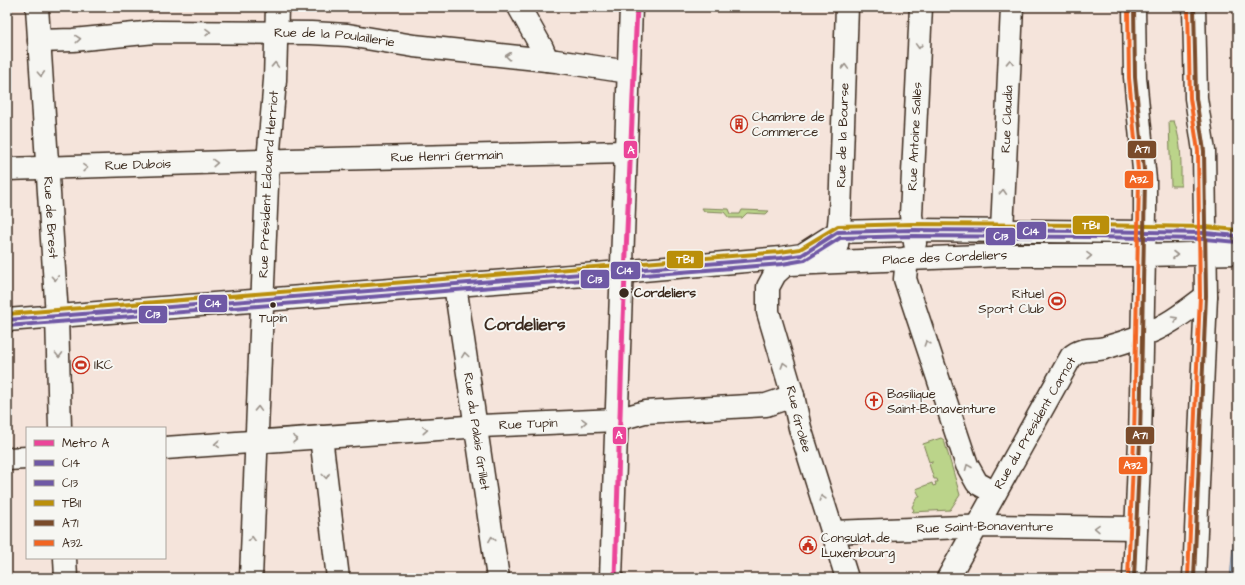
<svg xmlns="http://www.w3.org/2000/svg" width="1245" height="585" font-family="'Architects Daughter',sans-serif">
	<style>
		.green { fill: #bbd48a; stroke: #7b7f54 }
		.water { fill: #aed1f6; stroke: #808ea0 }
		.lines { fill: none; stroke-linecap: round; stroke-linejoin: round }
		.minor-casing { stroke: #3b2a1e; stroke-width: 25 }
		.major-casing { stroke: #3b2a1e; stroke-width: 25 }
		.minor { stroke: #f6f6f2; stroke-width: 22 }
		.major { stroke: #f6f6f2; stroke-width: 22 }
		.bus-1-casing { stroke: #f6f6f2; stroke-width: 7 }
		.bus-2-casing { stroke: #f6f6f2; stroke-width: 7 }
		.bus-3-casing { stroke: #f6f6f2; stroke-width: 7 }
		.bus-4-casing { stroke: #f6f6f2; stroke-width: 7 }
		.bus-5-casing { stroke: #f6f6f2; stroke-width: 7 }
		.bus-1 { stroke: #6f59a5; stroke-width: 4 }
		.bus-2 { stroke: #6f59a5; stroke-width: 4 }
		.bus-3 { stroke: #ba8f0a; stroke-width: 4 }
		.bus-4 { stroke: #7a4b2a; stroke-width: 4 }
		.bus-5 { stroke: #f26522; stroke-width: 4 }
		.metro-1-casing { stroke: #f6f6f2; stroke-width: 8 }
		.metro-1 { stroke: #eb4599; stroke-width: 5 }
		.oneway { stroke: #989088 }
		.stop-dot { fill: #3b2a1e; stroke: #f6f6f2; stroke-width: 1.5 }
		.labels { text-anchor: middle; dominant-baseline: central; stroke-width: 4; stroke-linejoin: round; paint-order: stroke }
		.bus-label { font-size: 12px; fill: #3b2a1e; stroke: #f6f6f2 }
		.street-label { font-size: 13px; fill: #3b2a1e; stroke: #f6f6f2 }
		.poi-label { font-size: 13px; fill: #3b2a1e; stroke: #f6f6f2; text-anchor: start }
		.stop-label { font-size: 13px; font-weight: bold; fill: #3b2a1e; stroke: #f6f6f2; text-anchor: start }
		.district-label { font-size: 17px; font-weight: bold; fill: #3b2a1e; stroke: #f6f6f2 }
		.line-badge { stroke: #f6f6f2; stroke-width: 1.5 }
		.badge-label { font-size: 11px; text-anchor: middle; font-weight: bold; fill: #fff }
	</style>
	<rect width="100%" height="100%" fill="#f5e4db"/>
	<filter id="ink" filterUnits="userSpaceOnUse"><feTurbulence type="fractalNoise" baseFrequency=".025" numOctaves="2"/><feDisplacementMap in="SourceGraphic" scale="8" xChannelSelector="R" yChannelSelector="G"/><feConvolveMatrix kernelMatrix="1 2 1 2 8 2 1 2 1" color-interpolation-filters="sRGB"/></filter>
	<g filter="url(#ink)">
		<g class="green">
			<path d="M 1169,121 L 1174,121 C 1182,143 1181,163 1181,186 L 1171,186 Z"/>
			<path d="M 702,208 L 729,209 L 731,214 L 740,214 L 742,210 L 769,211 L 766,214 L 747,213 L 742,218 L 729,218 L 724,212 L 704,211 Z"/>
			<path d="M 941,438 L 944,440 L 960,495 L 950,510 L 912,512 L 914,510 L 912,507 L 917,497 L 920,497 L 916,489 L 932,483 L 933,486 L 936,485 L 935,482 L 938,482 L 937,479 L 934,479 L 929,464 L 932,463 L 932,461 L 929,462 L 923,444 Z"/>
		</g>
		<path class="water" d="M 1238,524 L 1238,578 L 1230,578 L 1234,533 Z"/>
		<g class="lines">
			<g class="minor-casing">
				<g id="minor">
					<path id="s1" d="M 37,7 L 57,316 L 60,428"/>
					<path d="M 519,7 L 542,48 L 547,60"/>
					<path id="s2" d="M 39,41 L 73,40 L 155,32 L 311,33 L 348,35 L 414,46 L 556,61 L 629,72"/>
					<path id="s3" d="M 7,169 L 289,160 L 625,152"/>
					<path id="s4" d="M 1002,231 L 1012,7"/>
					<path id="s5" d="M 915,243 L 911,215 L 921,7"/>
					<path id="s6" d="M 837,245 L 840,214 L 847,7"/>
					<path id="s7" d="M 799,257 L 786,264 L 775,274 L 768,287 L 768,312 L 793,396 L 800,428 L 847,578"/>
					<path d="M 907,258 L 905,279 L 967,465 L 977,483 L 995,493"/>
					<path id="s8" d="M 790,264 L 1003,255 L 1144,255"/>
					<path id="s9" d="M 455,285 L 498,578"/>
					<path d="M 7,320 L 597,274 L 781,258 L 802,255 L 838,232 L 912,230 L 1145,232"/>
					<path d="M 321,437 L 338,578"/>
					<path id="s10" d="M 165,448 L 481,426 L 616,420 L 645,412 L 766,405 L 793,396"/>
					<path d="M 7,459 L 27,458"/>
					<path id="s11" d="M 833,532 L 990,526 L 1136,528"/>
					<path d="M 65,558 L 66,578"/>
					<path id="s12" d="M 251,578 L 268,161 L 275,80 L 277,7"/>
					<path d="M 611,578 L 631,7"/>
					<path d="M 948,578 L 1071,357 C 1082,347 1092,351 1105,348 C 1117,344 1129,341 1140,336 C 1165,328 1185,312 1206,296"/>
				</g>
			</g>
			<g class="major-casing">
				<g id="major">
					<path d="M 1134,7 L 1135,77 L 1145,180 L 1145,213 L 1140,440 L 1134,578"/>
					<path d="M 1194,7 L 1196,98 L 1204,151 L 1206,296 L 1194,578"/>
					<path d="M 1144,255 L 1238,253"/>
				</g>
			</g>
			<use href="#minor" class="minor"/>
			<use href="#major" class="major"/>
			<g class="bus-1-casing">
				<path id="bus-1" d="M 7,320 L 781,258 L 802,255 L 838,232 L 912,230 L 1089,231 L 1205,233 L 1238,236"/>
			</g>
			<g class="bus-2-casing">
				<path id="bus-2" d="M 7,326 L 782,264 L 805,260 L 840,238 L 912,236 L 1089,237 L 1205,239 L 1237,242"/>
			</g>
			<g class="bus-3-casing">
				<path id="bus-3" d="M 7,314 L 780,252 L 800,249 L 838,226 L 912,224 L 1089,225 L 1205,227 L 1238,230"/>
			</g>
			<g class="bus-4-casing">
				<g id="bus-4">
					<path d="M 1134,7 L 1135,77 L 1145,180 L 1140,440 L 1134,578"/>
					<path d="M 1194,7 L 1196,98 L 1204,151 L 1206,296 L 1194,578"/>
				</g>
			</g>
			<g class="bus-5-casing">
				<g id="bus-5">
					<path d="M 1128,7 L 1129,78 L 1139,180 L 1134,440 L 1128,578"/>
					<path d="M 1188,7 L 1190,98 L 1198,151 L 1200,296 L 1188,578"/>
				</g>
			</g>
			<use href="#bus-1" class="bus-1"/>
			<use href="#bus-2" class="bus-2"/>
			<use href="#bus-3" class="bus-3"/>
			<use href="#bus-4" class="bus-4"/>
			<use href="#bus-5" class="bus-5"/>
			<g class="metro-1-casing">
				<path id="metro-1" d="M 615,578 L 623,320 L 637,7"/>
			</g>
			<use href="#metro-1" class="metro-1"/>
		</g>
		<defs><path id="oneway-chevron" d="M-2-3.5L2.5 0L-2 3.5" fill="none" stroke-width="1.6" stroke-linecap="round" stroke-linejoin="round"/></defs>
		<g class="oneway">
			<use href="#oneway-chevron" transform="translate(208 32) rotate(-1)"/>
			<use href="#oneway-chevron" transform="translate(78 39) rotate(-5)"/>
			<use href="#oneway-chevron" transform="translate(919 46) rotate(92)"/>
			<use href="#oneway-chevron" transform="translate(508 56) rotate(-174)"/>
			<use href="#oneway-chevron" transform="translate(1010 62) rotate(-88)"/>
			<use href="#oneway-chevron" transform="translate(275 65) rotate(-88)"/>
			<use href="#oneway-chevron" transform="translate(845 67) rotate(-88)"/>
			<use href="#oneway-chevron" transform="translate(41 74) rotate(87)"/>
			<use href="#oneway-chevron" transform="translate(215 163) rotate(-2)"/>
			<use href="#oneway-chevron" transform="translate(85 168) rotate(-2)"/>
			<use href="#oneway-chevron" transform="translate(1003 192) rotate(-87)"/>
			<use href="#oneway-chevron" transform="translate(1175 255)"/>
			<use href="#oneway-chevron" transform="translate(1089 256) rotate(-1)"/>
			<use href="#oneway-chevron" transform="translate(55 278) rotate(86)"/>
			<use href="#oneway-chevron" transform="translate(1175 319) rotate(-31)"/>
			<use href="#oneway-chevron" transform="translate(927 343) rotate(-108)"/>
			<use href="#oneway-chevron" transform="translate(59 355) rotate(89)"/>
			<use href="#oneway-chevron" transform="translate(465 355) rotate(-98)"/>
			<use href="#oneway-chevron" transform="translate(784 365) rotate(-107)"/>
			<use href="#oneway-chevron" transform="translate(258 409) rotate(-88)"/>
			<use href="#oneway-chevron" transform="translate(584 422) rotate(-2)"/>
			<use href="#oneway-chevron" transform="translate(425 430) rotate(-4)"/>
			<use href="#oneway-chevron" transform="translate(295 439) rotate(-3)"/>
			<use href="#oneway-chevron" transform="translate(217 444) rotate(176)"/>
			<use href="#oneway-chevron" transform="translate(968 467) rotate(-112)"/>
			<use href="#oneway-chevron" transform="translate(326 476) rotate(83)"/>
			<use href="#oneway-chevron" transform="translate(822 498) rotate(-108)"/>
			<use href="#oneway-chevron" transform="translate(1097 528) rotate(-179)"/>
			<use href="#oneway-chevron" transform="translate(252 539) rotate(-88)"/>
			<use href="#oneway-chevron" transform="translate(492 539) rotate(-99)"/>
		</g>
	</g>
	<defs>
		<g id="building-ring" transform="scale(0.9)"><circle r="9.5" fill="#f6f6f2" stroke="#c8321e" stroke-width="1.5"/><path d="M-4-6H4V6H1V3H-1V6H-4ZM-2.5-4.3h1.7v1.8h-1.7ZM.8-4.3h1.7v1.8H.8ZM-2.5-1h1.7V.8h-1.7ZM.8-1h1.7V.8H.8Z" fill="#c8321e"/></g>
		<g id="stadium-ring" transform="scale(0.9)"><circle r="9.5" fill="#f6f6f2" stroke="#c8321e" stroke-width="1.5"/><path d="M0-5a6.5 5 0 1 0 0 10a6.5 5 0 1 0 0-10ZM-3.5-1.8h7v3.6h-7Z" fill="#c8321e"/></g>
		<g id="church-ring" transform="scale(0.9)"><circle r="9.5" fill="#f6f6f2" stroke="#c8321e" stroke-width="1.5"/><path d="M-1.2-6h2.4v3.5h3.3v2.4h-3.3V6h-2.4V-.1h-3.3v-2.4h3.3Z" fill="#c8321e"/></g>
		<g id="civic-ring" transform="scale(0.9)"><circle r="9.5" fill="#f6f6f2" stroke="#c8321e" stroke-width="1.5"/><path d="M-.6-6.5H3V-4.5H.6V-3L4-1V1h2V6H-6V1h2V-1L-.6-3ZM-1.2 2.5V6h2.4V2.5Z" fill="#c8321e"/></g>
	</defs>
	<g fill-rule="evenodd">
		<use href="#building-ring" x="739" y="124"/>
		<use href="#stadium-ring" x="1057" y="301"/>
		<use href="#stadium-ring" x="81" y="365"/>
		<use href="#church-ring" x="874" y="401"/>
		<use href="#civic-ring" x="808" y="545"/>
	</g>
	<g class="stop-dot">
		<circle cx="624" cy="293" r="5.5"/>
		<circle cx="273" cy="305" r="3.5"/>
	</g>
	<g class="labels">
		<g class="bus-label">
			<text x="273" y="318">Tupin</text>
		</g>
		<g class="street-label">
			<text stroke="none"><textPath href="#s2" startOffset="296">Rue de la Poulaillerie</textPath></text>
			<text stroke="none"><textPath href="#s4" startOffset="112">Rue Claudia</textPath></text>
			<text stroke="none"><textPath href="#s6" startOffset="110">Rue de la Bourse</textPath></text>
			<text stroke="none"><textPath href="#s5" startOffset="107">Rue Antoine Sallès</textPath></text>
			<text stroke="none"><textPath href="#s3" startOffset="440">Rue Henri Germain</textPath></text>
			<text stroke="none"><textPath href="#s3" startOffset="131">Rue Dubois</textPath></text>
			<text stroke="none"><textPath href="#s12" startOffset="394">Rue Président Édouard Herriot</textPath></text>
			<text stroke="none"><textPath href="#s1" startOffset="211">Rue de Brest</textPath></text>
			<text stroke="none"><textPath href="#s8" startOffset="155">Place des Cordeliers</textPath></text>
			<text stroke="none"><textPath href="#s7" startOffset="181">Rue Grolée</textPath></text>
			<text transform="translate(1035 423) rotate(-60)">Rue du Président Carnot</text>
			<text stroke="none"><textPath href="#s10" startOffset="364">Rue Tupin</textPath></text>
			<text stroke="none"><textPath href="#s9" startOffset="148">Rue du Palais Grillet</textPath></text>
			<text stroke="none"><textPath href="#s11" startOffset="152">Rue Saint-Bonaventure</textPath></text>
		</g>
		<g class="poi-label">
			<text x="752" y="117">Chambre de<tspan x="752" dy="15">Commerce</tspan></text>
			<text x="1044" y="294" text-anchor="end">Rituel<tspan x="1044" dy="15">Sport Club</tspan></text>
			<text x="94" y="365">IKC</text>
			<text x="887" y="394">Basilique<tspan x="887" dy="15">Saint-Bonaventure</tspan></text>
			<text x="821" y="538">Consulat de<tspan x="821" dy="15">Luxembourg</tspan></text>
		</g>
		<g class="stop-label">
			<text x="634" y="293">Cordeliers</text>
		</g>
		<g class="district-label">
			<text x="525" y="325">Cordeliers</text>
		</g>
	</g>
	<g class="line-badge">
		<rect x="1127" y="140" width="30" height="19" rx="4" fill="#7a4b2a"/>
		<rect x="623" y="140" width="15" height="19" rx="4" fill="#eb4599"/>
		<rect x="1124" y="170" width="30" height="19" rx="4" fill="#f26522"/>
		<rect x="1072" y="215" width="38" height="20" rx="4" fill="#ba8f0a"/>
		<rect x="1016" y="221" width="31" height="19" rx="4" fill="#6f59a5"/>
		<rect x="985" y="227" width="31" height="19" rx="4" fill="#6f59a5"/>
		<rect x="666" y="250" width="38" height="19" rx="4" fill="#ba8f0a"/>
		<rect x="610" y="261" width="31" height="19" rx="4" fill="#6f59a5"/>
		<rect x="580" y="269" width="30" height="20" rx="4" fill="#6f59a5"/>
		<rect x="198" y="294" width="30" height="19" rx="4" fill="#6f59a5"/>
		<rect x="138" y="305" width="30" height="19" rx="4" fill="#6f59a5"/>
		<rect x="612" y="426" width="15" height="19" rx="4" fill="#eb4599"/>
		<rect x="1125" y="426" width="30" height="19" rx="4" fill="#7a4b2a"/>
		<rect x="1118" y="456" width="30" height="19" rx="4" fill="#f26522"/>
	</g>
	<g class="badge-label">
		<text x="1142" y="153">A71</text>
		<text x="631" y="154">A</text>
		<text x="1139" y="183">A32</text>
		<text x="1091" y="229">TB11</text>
		<text x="1031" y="235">C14</text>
		<text x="1001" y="240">C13</text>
		<text x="685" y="263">TB11</text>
		<text x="625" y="274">C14</text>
		<text x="595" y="283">C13</text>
		<text x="213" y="307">C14</text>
		<text x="153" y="318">C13</text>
		<text x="619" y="439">A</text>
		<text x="1140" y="439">A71</text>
		<text x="1133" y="469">A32</text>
	</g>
	<rect width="1245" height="585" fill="none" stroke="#f6f6f2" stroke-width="24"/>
	<rect x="12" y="12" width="1221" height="561" fill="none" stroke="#3b2a1e" stroke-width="1.5" filter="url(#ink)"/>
	<rect x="26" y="427" width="140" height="132" fill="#f6f6f2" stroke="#aba49d"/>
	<rect x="34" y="440" width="20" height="6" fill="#eb4599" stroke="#aba49d"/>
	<text x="62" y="447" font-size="12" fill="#3b2a1e">Metro A</text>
	<rect x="34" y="460" width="20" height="6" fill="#6f59a5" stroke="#aba49d"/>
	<text x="62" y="467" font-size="12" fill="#3b2a1e">C14</text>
	<rect x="34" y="480" width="20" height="6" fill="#6f59a5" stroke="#aba49d"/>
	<text x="62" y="487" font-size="12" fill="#3b2a1e">C13</text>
	<rect x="34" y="500" width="20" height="6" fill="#ba8f0a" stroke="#aba49d"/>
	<text x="62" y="507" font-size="12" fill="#3b2a1e">TB11</text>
	<rect x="34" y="520" width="20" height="6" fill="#7a4b2a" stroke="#aba49d"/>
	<text x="62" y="527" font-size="12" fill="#3b2a1e">A71</text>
	<rect x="34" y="540" width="20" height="6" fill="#f26522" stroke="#aba49d"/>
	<text x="62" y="547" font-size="12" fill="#3b2a1e">A32</text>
</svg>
